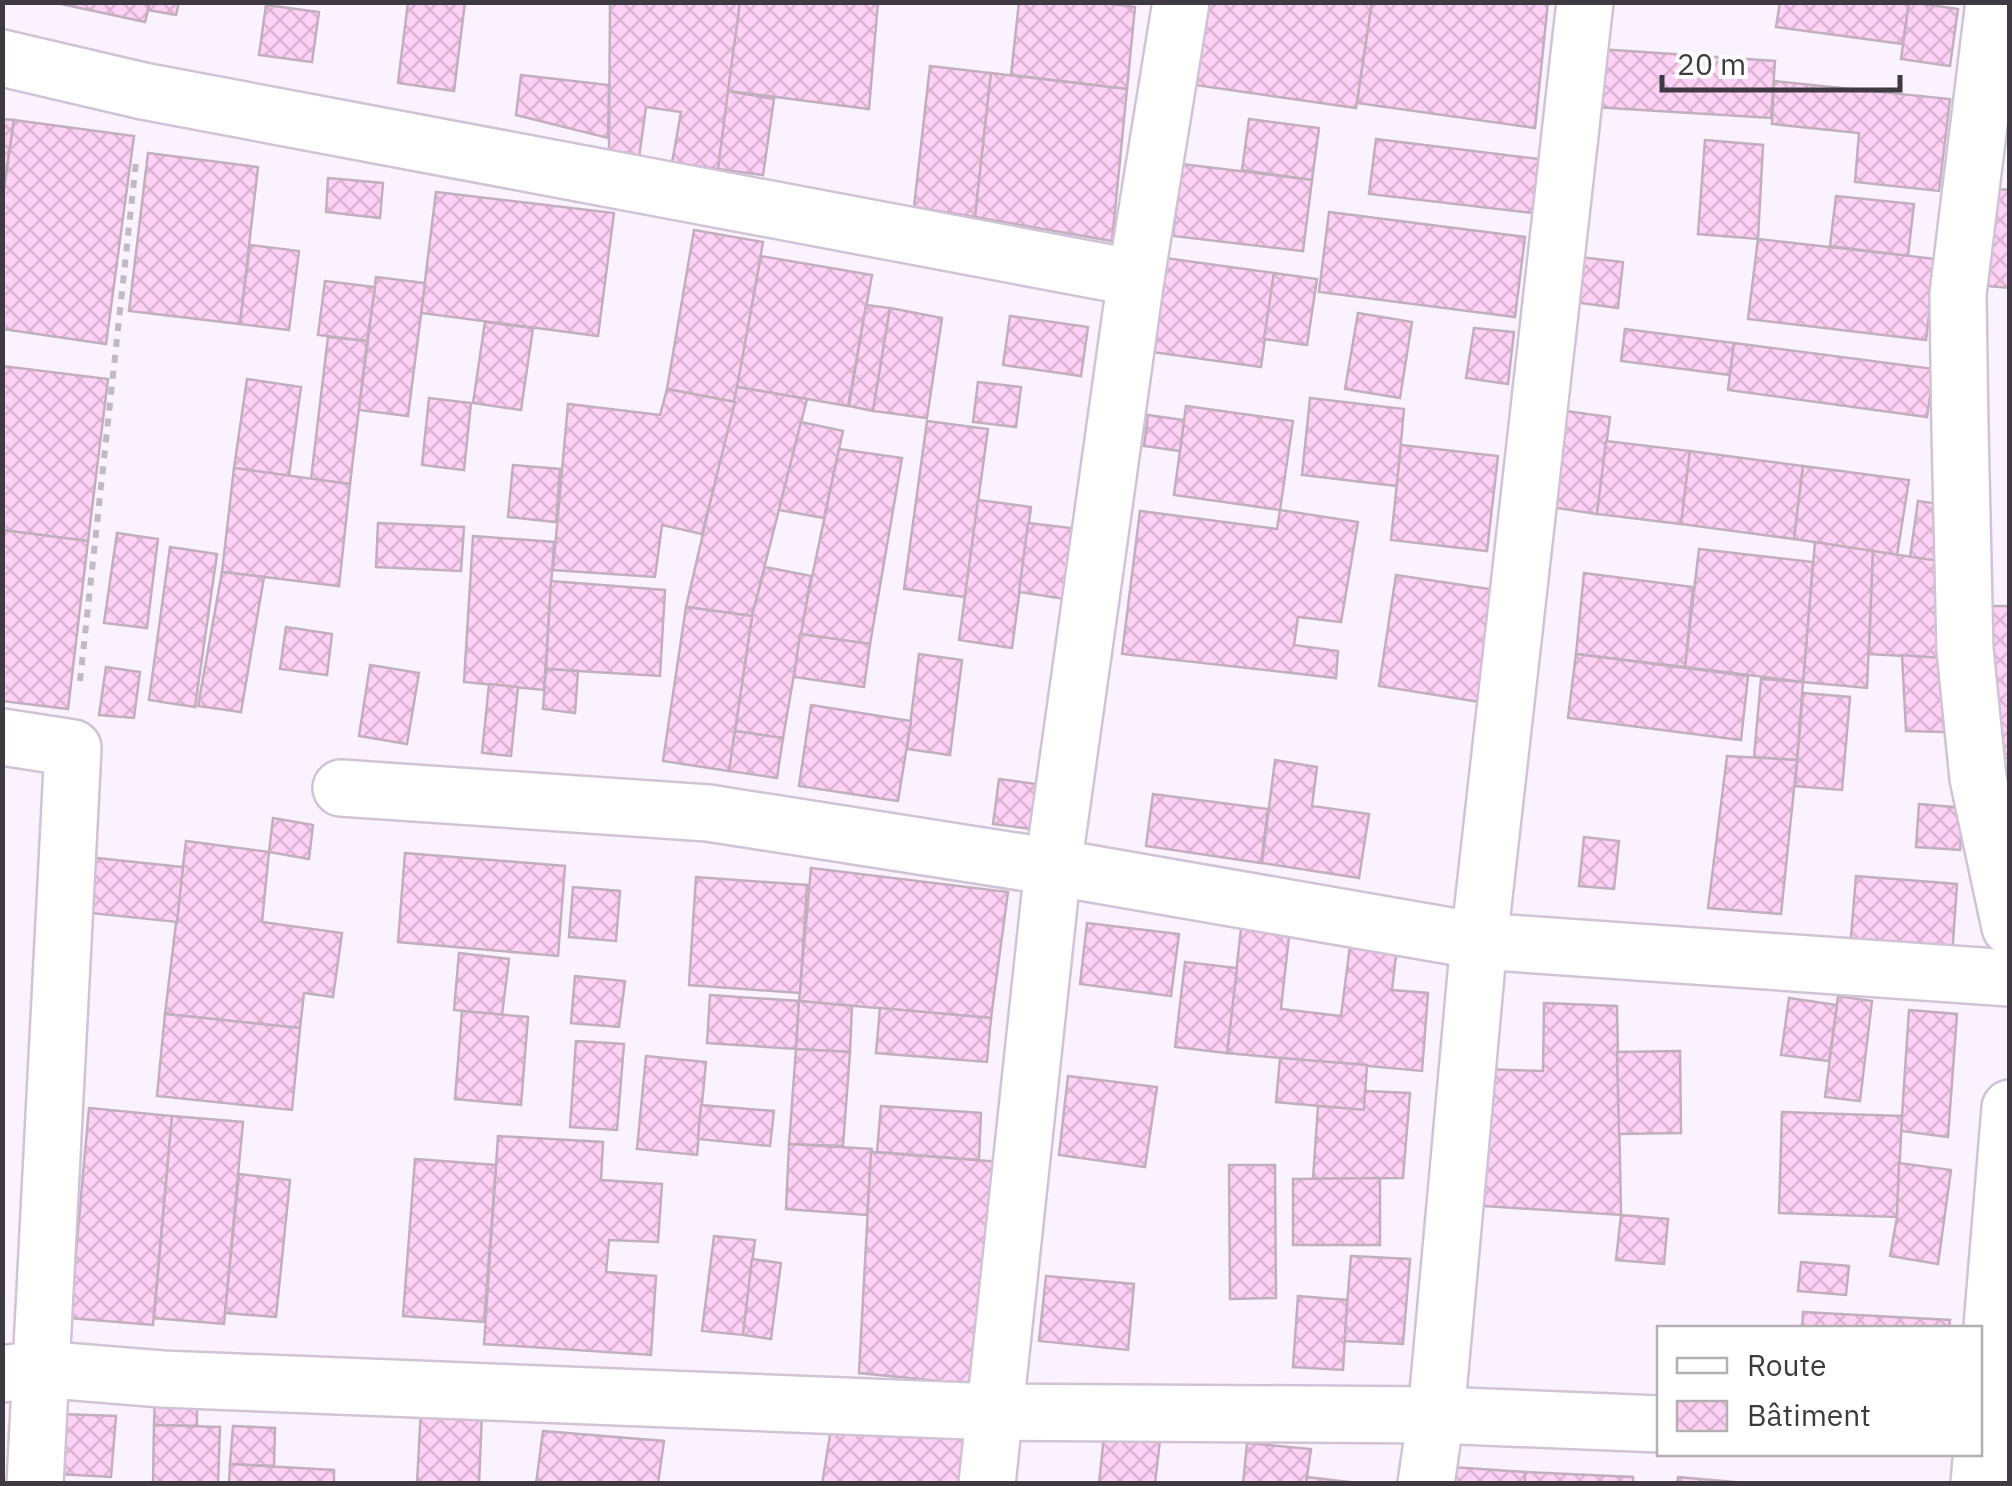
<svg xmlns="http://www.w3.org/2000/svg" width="2012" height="1486" font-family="'IBM Plex Sans',sans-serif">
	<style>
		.building { fill: url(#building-cross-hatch); stroke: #c2afbe; stroke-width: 2.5 }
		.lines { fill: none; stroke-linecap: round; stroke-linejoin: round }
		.street-casing { stroke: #d1c3d6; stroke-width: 60 }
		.path { stroke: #c1bac5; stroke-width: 6; stroke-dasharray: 8 8; stroke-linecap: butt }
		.street { stroke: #fff; stroke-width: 55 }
	</style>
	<defs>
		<pattern id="building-cross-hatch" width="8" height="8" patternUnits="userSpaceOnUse" patternTransform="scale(2.5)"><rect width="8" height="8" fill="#ffd1f5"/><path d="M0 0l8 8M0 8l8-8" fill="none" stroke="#dcb4d3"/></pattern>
	</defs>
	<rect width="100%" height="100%" fill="#faf2fe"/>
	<g class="building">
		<path d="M 52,2 L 150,2 L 145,22 Z"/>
		<path d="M 150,2 L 179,2 L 176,15 L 148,10 Z"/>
		<path d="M 408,2 L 465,2 L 454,91 L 398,83 Z"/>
		<path d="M 610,2 L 741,2 L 718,169 L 672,163 L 681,112 L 646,107 L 639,158 L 609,153 Z"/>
		<path d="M 740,2 L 878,2 L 869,109 L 728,91 Z"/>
		<path d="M 1019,2 L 1096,2 L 1135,7 L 1127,89 L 1011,75 Z"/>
		<path d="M 1200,2 L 1372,2 L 1356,108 L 1188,84 Z"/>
		<path d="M 1372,2 L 1548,2 L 1535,128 L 1357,103 Z"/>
		<path d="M 1780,2 L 1909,2 L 1903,44 L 1776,27 Z"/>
		<path d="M 1909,2 L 1958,9 L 1950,66 L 1901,59 Z"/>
		<path d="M 266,5 L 319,12 L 312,62 L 259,55 Z"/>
		<path d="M 1599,49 L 1775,61 L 1771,118 L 1594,107 Z"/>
		<path d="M 930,66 L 991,73 L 975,217 L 914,207 Z"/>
		<path d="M 991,73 L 1127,89 L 1112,241 L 975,217 Z"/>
		<path d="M 521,75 L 609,85 L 608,138 L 516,115 Z"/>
		<path d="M 1774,81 L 1950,99 L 1939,191 L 1855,182 L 1859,133 L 1772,124 Z"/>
		<path d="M 728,91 L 774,99 L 763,175 L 718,169 Z"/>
		<path d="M 2,119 L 14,120 L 2,203 Z"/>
		<path d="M 1249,119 L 1319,128 L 1312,180 L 1242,170 Z"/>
		<path d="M 14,120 L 134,136 L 106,344 L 2,329 L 2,203 Z"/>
		<path d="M 1376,139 L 1539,159 L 1533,213 L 1369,194 Z"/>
		<path d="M 1705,140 L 1763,145 L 1758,239 L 1698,234 Z"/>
		<path d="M 148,153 L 258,167 L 240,324 L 129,311 Z"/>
		<path d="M 1182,164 L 1312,180 L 1303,251 L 1173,236 Z"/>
		<path d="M 328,178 L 383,183 L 380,218 L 326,212 Z"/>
		<path d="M 1996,189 L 2010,190 L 2010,288 L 1988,286 Z"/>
		<path d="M 436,192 L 614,213 L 598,336 L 421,313 Z"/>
		<path d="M 1836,196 L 1914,204 L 1908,256 L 1830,246 Z"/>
		<path d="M 1329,212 L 1525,237 L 1515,317 L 1319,292 Z"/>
		<path d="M 694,230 L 763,242 L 735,402 L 667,389 Z"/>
		<path d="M 1758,239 L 1936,259 L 1926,340 L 1748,319 Z"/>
		<path d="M 250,245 L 299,251 L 289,330 L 240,324 Z"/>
		<path d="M 761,256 L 872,275 L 848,406 L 737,387 Z"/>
		<path d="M 1571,256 L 1623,262 L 1618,308 L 1566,301 Z"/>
		<path d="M 1165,258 L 1274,273 L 1261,367 L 1152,352 Z"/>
		<path d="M 1274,273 L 1317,279 L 1307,345 L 1264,339 Z"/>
		<path d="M 376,277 L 425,283 L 408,416 L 359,410 Z"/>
		<path d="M 325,281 L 375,287 L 367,341 L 318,335 Z"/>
		<path d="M 866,305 L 890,308 L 873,411 L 849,406 Z"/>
		<path d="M 890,308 L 942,318 L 927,418 L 873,411 Z"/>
		<path d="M 1358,313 L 1412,322 L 1400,398 L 1345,389 Z"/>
		<path d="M 1010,316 L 1088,327 L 1081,376 L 1003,365 Z"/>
		<path d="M 485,322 L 533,328 L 521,410 L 473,403 Z"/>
		<path d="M 1474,328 L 1514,332 L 1508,384 L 1466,378 Z"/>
		<path d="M 1625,329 L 1734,343 L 1730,375 L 1621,361 Z"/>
		<path d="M 328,337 L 367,341 L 350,484 L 311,479 Z"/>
		<path d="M 1734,343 L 1934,369 L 1927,417 L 1728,390 Z"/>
		<path d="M 2,366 L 108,379 L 88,541 L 2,530 Z"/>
		<path d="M 247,379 L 301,387 L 289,476 L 234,468 Z"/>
		<path d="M 978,382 L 1021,387 L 1016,427 L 973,422 Z"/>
		<path d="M 737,387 L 807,399 L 752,616 L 686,607 Z"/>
		<path d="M 667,389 L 735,402 L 702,534 L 662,525 L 655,577 L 553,570 L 568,404 L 660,415 Z"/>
		<path d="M 429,398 L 471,403 L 464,470 L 422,465 Z"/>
		<path d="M 1310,398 L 1404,409 L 1397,486 L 1302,475 Z"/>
		<path d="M 1186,406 L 1293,421 L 1280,510 L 1174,495 Z"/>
		<path d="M 1551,409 L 1610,417 L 1597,514 L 1537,505 Z"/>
		<path d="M 1148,415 L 1184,420 L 1180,451 L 1144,446 Z"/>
		<path d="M 927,421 L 988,429 L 965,597 L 904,589 Z"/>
		<path d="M 801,422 L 843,431 L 824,518 L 779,510 Z"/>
		<path d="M 1606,441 L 1690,451 L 1681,524 L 1597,514 Z"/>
		<path d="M 1401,445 L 1498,456 L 1487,551 L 1391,540 Z"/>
		<path d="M 839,449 L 902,458 L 870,644 L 800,634 Z"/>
		<path d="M 1690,451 L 1803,466 L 1794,539 L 1681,524 Z"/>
		<path d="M 513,465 L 560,469 L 556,522 L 508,517 Z"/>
		<path d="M 1803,466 L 1909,480 L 1897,555 L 1794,539 Z"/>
		<path d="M 234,468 L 350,484 L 339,586 L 222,572 Z"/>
		<path d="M 978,500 L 1031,507 L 1012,648 L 959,640 Z"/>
		<path d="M 1918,501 L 1947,505 L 1939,561 L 1910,557 Z"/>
		<path d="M 1280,510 L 1358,522 L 1341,622 L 1298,617 L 1294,645 L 1338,651 L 1336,678 L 1122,654 L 1140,511 L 1277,529 Z"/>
		<path d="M 378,523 L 464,527 L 461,571 L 376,567 Z"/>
		<path d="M 1028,523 L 1088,530 L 1078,601 L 1019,592 Z"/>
		<path d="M 2,530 L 88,541 L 68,709 L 2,701 Z"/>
		<path d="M 117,533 L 158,539 L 147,628 L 104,623 Z"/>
		<path d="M 473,536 L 554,542 L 544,690 L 464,682 Z"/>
		<path d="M 1815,542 L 1873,551 L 1867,688 L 1803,682 Z"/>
		<path d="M 170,547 L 217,554 L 195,707 L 149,700 Z"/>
		<path d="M 1699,549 L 1813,562 L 1803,682 L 1685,667 Z"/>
		<path d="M 1873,551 L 1939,561 L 1940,658 L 1869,654 Z"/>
		<path d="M 765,567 L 811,576 L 783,738 L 735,731 L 752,616 Z"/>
		<path d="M 222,572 L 264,577 L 241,712 L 198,706 Z"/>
		<path d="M 1584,573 L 1693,587 L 1685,667 L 1576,654 Z"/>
		<path d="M 1396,575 L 1496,590 L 1480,702 L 1379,686 Z"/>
		<path d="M 551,581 L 665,590 L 660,676 L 546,669 Z"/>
		<path d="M 1988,606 L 2010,606 L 2010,758 L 1984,757 Z"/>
		<path d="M 686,607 L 752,616 L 729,771 L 663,761 Z"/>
		<path d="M 286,627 L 332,634 L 327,675 L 280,669 Z"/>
		<path d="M 800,634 L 870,644 L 864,687 L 794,677 Z"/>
		<path d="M 919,654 L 962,660 L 950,755 L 907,749 Z"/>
		<path d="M 1576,654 L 1748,676 L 1741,740 L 1568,718 Z"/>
		<path d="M 1902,655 L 1940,658 L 1944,732 L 1906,731 Z"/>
		<path d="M 370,665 L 419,673 L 407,744 L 359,736 Z"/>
		<path d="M 106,667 L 140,672 L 134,718 L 99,715 Z"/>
		<path d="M 546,669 L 578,671 L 575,713 L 543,709 Z"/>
		<path d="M 1761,679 L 1803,682 L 1797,760 L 1754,757 Z"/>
		<path d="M 489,684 L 518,687 L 511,756 L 482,753 Z"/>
		<path d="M 1803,693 L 1850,697 L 1842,790 L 1795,786 Z"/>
		<path d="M 811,705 L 911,721 L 898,801 L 799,786 Z"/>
		<path d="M 735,731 L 783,738 L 777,778 L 729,771 Z"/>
		<path d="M 1727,756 L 1797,760 L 1781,914 L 1708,908 Z"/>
		<path d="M 1275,760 L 1317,767 L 1312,806 L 1369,814 L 1359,878 L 1262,863 Z"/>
		<path d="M 999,779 L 1052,786 L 1046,831 L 993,824 Z"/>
		<path d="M 1153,794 L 1268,809 L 1261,863 L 1146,846 Z"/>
		<path d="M 1919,804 L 1964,808 L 1960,850 L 1916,847 Z"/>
		<path d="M 273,818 L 313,825 L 309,859 L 269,852 Z"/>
		<path d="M 1584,837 L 1619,841 L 1614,889 L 1579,886 Z"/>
		<path d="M 186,841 L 269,852 L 262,922 L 342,933 L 333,997 L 304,993 L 300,1028 L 165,1014 Z"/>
		<path d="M 405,853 L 565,866 L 558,956 L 398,942 Z"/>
		<path d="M 78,856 L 183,867 L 177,922 L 71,911 Z"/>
		<path d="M 811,868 L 1008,892 L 991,1018 L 799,1001 Z"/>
		<path d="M 1856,876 L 1957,884 L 1952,957 L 1850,949 Z"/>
		<path d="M 696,877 L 807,885 L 800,993 L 689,985 Z"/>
		<path d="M 573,887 L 620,891 L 616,941 L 569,937 Z"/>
		<path d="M 1242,920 L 1290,927 L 1281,1009 L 1341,1016 L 1352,930 L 1398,938 L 1392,990 L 1428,993 L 1422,1071 L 1227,1053 Z"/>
		<path d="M 1087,923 L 1179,934 L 1171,996 L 1080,984 Z"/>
		<path d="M 459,953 L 509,959 L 502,1015 L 454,1010 Z"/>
		<path d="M 1185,962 L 1237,968 L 1227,1053 L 1175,1047 Z"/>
		<path d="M 575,976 L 625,981 L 619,1027 L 571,1023 Z"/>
		<path d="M 710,995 L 799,1001 L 796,1049 L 707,1043 Z"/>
		<path d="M 1838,996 L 1872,1001 L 1860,1101 L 1825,1097 Z"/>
		<path d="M 1789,998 L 1837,1005 L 1829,1061 L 1781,1055 Z"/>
		<path d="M 799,1001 L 852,1006 L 850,1052 L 796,1049 Z"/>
		<path d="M 1544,1003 L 1617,1006 L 1621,1215 L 1470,1205 L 1480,1069 L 1543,1071 Z"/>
		<path d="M 880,1008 L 991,1018 L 987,1062 L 876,1053 Z"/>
		<path d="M 1909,1010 L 1957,1014 L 1948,1137 L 1901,1131 Z"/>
		<path d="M 462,1011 L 528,1017 L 521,1105 L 455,1099 Z"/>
		<path d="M 165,1014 L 300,1028 L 292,1110 L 157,1096 Z"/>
		<path d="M 576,1041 L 624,1044 L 617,1130 L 570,1127 Z"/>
		<path d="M 796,1049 L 850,1052 L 843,1146 L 789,1144 Z"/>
		<path d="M 1680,1051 L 1681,1133 L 1619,1134 L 1617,1052 Z"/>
		<path d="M 646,1056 L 706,1062 L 697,1155 L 637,1149 Z"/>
		<path d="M 1280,1058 L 1367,1065 L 1364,1110 L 1276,1102 Z"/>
		<path d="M 1068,1076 L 1157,1087 L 1145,1167 L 1059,1155 Z"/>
		<path d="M 1365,1091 L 1410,1093 L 1403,1178 L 1313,1179 L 1318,1106 L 1364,1110 Z"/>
		<path d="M 701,1105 L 774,1111 L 770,1146 L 698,1139 Z"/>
		<path d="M 881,1106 L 981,1113 L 979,1160 L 877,1152 Z"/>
		<path d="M 89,1108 L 172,1116 L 153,1325 L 70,1318 Z"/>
		<path d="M 1782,1112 L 1902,1116 L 1897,1217 L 1779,1213 Z"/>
		<path d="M 172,1116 L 243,1122 L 224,1324 L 154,1318 Z"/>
		<path d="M 498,1136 L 603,1142 L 601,1180 L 662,1184 L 658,1242 L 609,1240 L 606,1272 L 656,1276 L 651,1355 L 484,1344 Z"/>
		<path d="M 789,1144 L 872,1149 L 867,1215 L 786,1209 Z"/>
		<path d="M 871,1152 L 1000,1162 L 979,1385 L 859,1373 Z"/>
		<path d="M 415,1159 L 496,1165 L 484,1322 L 403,1316 Z"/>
		<path d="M 1899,1163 L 1951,1170 L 1938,1264 L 1890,1256 L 1897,1217 Z"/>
		<path d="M 1229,1165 L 1275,1165 L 1276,1298 L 1230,1299 Z"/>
		<path d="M 239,1174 L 290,1180 L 276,1317 L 225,1313 Z"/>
		<path d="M 1380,1178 L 1380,1245 L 1293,1245 L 1293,1179 Z"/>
		<path d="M 1621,1215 L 1668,1219 L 1664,1264 L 1616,1260 Z"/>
		<path d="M 714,1236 L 755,1240 L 743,1335 L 702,1331 Z"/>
		<path d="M 1351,1256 L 1410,1259 L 1403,1344 L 1344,1341 Z"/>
		<path d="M 752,1259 L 781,1263 L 771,1339 L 743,1335 Z"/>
		<path d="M 1801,1262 L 1849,1266 L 1846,1295 L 1798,1291 Z"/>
		<path d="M 1046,1276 L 1134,1284 L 1128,1350 L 1039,1341 Z"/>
		<path d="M 1298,1296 L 1347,1300 L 1343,1370 L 1293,1367 Z"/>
		<path d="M 1803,1312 L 1950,1320 L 1949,1328 L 1802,1328 Z"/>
		<path d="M 155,1396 L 197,1397 L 197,1426 L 154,1425 Z"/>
		<path d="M 421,1408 L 482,1413 L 479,1484 L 417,1484 Z"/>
		<path d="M 62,1414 L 116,1416 L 111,1477 L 58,1474 Z"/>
		<path d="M 833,1417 L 969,1436 L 962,1484 L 822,1484 Z"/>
		<path d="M 154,1425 L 220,1427 L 218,1484 L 153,1484 Z"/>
		<path d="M 1105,1425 L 1161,1431 L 1155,1484 L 1099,1484 Z"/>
		<path d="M 233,1426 L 275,1428 L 274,1466 L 230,1464 Z"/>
		<path d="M 543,1431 L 664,1441 L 658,1484 L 536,1484 Z"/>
		<path d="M 1247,1443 L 1311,1449 L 1306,1484 L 1243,1484 Z"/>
		<path d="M 230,1464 L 334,1470 L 334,1484 L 229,1484 Z"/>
		<path d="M 1451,1467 L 1525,1472 L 1525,1484 L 1450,1484 Z"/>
		<path d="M 1525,1472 L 1633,1477 L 1633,1484 L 1525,1484 Z"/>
		<path d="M 1307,1477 L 1366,1484 L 1306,1484 Z"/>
		<path d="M 1678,1477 L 1757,1484 L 1677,1484 Z"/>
	</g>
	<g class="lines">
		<g class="street-casing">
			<g id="street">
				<path d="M 1994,2 L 1958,294 L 1960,429 L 1965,650 L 1978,778 L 2010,927"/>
				<path d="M 2,58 L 143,91 L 1136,278"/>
				<path d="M 2,737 L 73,748 L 35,1484"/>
				<path d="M 341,788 L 708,813 L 1053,867 L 1479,941 L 2010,978"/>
				<path d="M 2,1374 L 39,1369 L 162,1379 L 995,1412 L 1436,1415 L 1660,1424"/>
				<path d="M 987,1484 L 1053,867 L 1136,278 L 1181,2"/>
				<path d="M 1426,1484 L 1436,1415 L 1479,941 L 1585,2"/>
				<path d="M 1979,1484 L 2010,1108"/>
			</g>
		</g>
		<path class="path" d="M 80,681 L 136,162"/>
		<use href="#street" class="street"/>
	</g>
	<rect width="2012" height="1486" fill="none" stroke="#3f3a41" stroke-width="10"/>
	<rect x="1657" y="1326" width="325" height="130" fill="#ffffff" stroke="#b2b0b3" stroke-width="2.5"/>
	<rect x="1677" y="1358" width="50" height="15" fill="#ffffff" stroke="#b2b0b3" stroke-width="2.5"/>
	<text x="1747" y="1376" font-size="30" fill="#3f3a41">Route</text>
	<rect x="1677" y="1401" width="50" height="30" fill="url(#building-cross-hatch)" stroke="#b2b0b3" stroke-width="2.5"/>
	<text x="1747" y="1426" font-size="30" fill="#3f3a41">Bâtiment</text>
	<path d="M1662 75v15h238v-15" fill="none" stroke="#3f3a41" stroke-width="5"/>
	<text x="1677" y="75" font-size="30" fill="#3f3a41" stroke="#ffffff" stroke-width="8" paint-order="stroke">20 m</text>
</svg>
